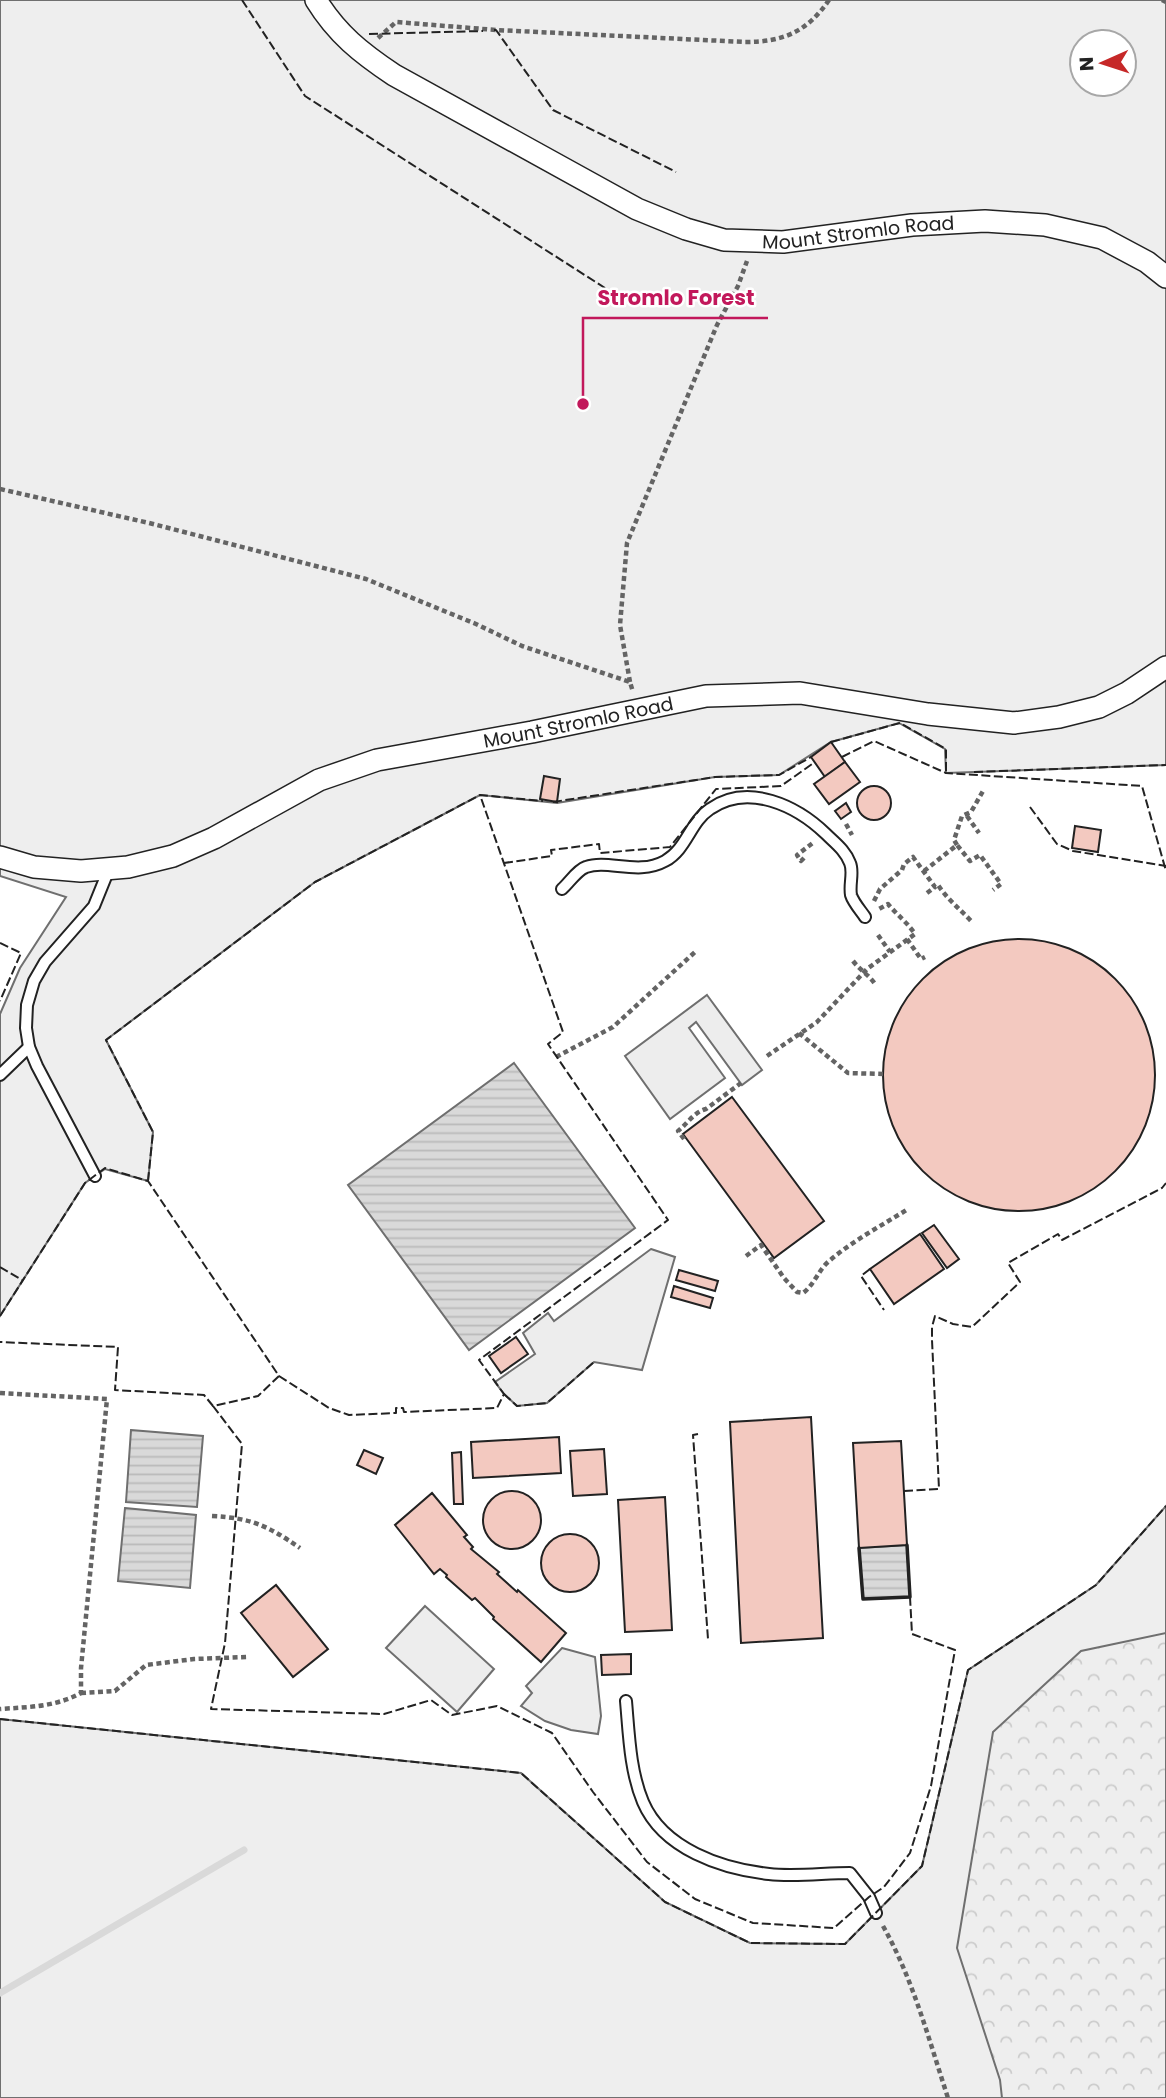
<svg xmlns="http://www.w3.org/2000/svg" width="1166" height="2098" font-family="Poppins,sans-serif">
	<style>
		.grass { fill: #eee; stroke: #6f6f6f; stroke-width: 2; fill-rule: evenodd }
		.forest { fill: url(#forest-crowns); stroke: #6f6f6f; stroke-width: 2 }
		.parking { fill: #ededed; stroke: #6f6f6f; stroke-width: 2 }
		.water { fill: url(#water-rules); stroke: #6f6f6f; stroke-width: 2 }
		.lines { fill: none; stroke-linecap: round; stroke-linejoin: round }
		.stream { stroke: #d9d9d9; stroke-width: 7 }
		.building { fill: #f3c9c0; stroke: #222; stroke-width: 2 }
		.lane-casing { stroke: #222; stroke-width: 14 }
		.street-casing { stroke: #222; stroke-width: 24 }
		.path { stroke: #646464; stroke-width: 4.5; stroke-dasharray: 5 3.5; stroke-linecap: butt }
		.lane { stroke: #fff; stroke-width: 10 }
		.street { stroke: #fff; stroke-width: 21 }
		.fence { stroke: #222; stroke-width: 2; stroke-dasharray: 9 3.5; stroke-linecap: butt }
		.wall { stroke: #222; stroke-width: 3.5 }
		.labels { text-anchor: middle; dominant-baseline: central; stroke-width: 5; stroke-linejoin: round; paint-order: stroke }
		.street-label { font-size: 19px; fill: #222; stroke: #fff }
		.leader { fill: none; stroke: #c2185b; stroke-width: 2.5 }
		.callout-dot { fill: #c2185b; stroke: #fff; stroke-width: 2.5 }
		.callout-label { font-size: 21px; text-anchor: middle; font-weight: bold; fill: #c2185b; stroke: #fff; stroke-width: 5; stroke-linejoin: round; paint-order: stroke }
	</style>
	<defs>
		<pattern id="forest-crowns" width="20" height="18" patternUnits="userSpaceOnUse" patternTransform="scale(1.75)"><rect width="20" height="18" fill="#eee"/><path d="M2 6a3 3 0 1 1 6 0M12 15a3 3 0 1 1 6 0" fill="none" stroke="#ccc"/></pattern>
		<pattern id="water-rules" width="6" height="5" patternUnits="userSpaceOnUse" patternTransform="scale(1.75)"><rect width="6" height="5" fill="#d9d9d9"/><path d="M0 2.5h6" fill="none" stroke="#bababa"/></pattern>
	</defs>
	<rect width="100%" height="100%" fill="#fff"/>
	<g class="grass">
		<path d="M 0,0 L 1166,0 L 1166,765 L 946,773 L 945,749 L 899,723 L 831,742 L 779,775 L 715,777 L 557,803 L 480,795 L 315,882 L 106,1040 L 153,1132 L 148,1181 L 105,1169 L 85,1183 L 0,1316 L 0,1014 L 20,968 L 66,897 L 0,876 ZM 1082,42 L 1124,42 L 1124,84 L 1082,84 Z"/>
		<path d="M 1166,1506 L 1166,2098 L 0,2098 L 0,1719 L 521,1773 L 665,1902 L 750,1943 L 845,1944 L 922,1866 L 968,1670 L 1096,1585 Z"/>
	</g>
	<path class="forest" d="M 1166,1633 L 1166,2098 L 1002,2098 L 1000,2080 L 957,1948 L 993,1732 L 1081,1651 Z"/>
	<g class="parking">
		<path d="M 707,995 L 762,1070 L 742,1085 L 696,1022 L 689,1028 L 725,1078 L 670,1119 L 625,1056 Z"/>
		<path d="M 651,1249 L 675,1257 L 642,1370 L 594,1362 L 547,1403 L 517,1406 L 504,1394 L 495,1382 L 535,1354 L 523,1333 L 548,1313 L 554,1321 Z"/>
		<path d="M 425,1606 L 494,1669 L 457,1712 L 386,1648 Z"/>
		<path d="M 562,1648 L 595,1657 L 601,1716 L 598,1734 L 571,1730 L 545,1721 L 521,1706 L 532,1693 L 526,1686 Z"/>
	</g>
	<g class="water">
		<path d="M 514,1063 L 635,1228 L 469,1350 L 348,1185 Z"/>
		<path d="M 131,1430 L 203,1436 L 197,1507 L 126,1502 Z"/>
		<path d="M 125,1508 L 196,1515 L 190,1588 L 118,1581 Z"/>
		<path d="M 907,1545 L 910,1597 L 863,1599 L 859,1548 Z"/>
	</g>
	<g class="lines">
		<path class="stream" d="M 0,1993 L 244,1850"/>
	</g>
	<g class="building">
		<path d="M 831,742 L 845,762 L 825,777 L 811,757 Z"/>
		<path d="M 845,762 L 860,782 L 829,804 L 814,784 Z"/>
		<path d="M 544,776 L 560,779 L 557,802 L 540,799 Z"/>
		<circle cx="874" cy="803" r="17"/>
		<path d="M 846,803 L 851,812 L 841,819 L 835,811 Z"/>
		<path d="M 1075,826 L 1101,830 L 1098,852 L 1072,848 Z"/>
		<circle cx="1019" cy="1075" r="136"/>
		<path d="M 732,1097 L 824,1221 L 774,1258 L 683,1134 Z"/>
		<path d="M 934,1225 L 959,1259 L 947,1268 L 922,1233 Z"/>
		<path d="M 920,1234 L 944,1269 L 894,1304 L 870,1269 Z"/>
		<path d="M 679,1270 L 718,1281 L 715,1291 L 676,1280 Z"/>
		<path d="M 674,1286 L 713,1298 L 710,1308 L 671,1297 Z"/>
		<path d="M 516,1337 L 528,1354 L 501,1373 L 489,1356 Z"/>
		<path d="M 811,1417 L 823,1638 L 741,1643 L 730,1422 Z"/>
		<path d="M 559,1437 L 561,1473 L 473,1478 L 471,1442 Z"/>
		<path d="M 901,1441 L 907,1545 L 859,1548 L 853,1443 Z"/>
		<path d="M 604,1449 L 607,1494 L 573,1496 L 570,1451 Z"/>
		<path d="M 364,1450 L 383,1458 L 376,1474 L 357,1465 Z"/>
		<path d="M 461,1452 L 463,1504 L 454,1504 L 452,1453 Z"/>
		<circle cx="512" cy="1520" r="29"/>
		<path d="M 432,1493 L 467,1535 L 464,1537 L 473,1547 L 471,1549 L 499,1572 L 497,1574 L 517,1592 L 518,1590 L 566,1633 L 541,1662 L 493,1619 L 494,1617 L 475,1598 L 472,1600 L 446,1577 L 447,1575 L 440,1569 L 434,1574 L 395,1525 Z"/>
		<path d="M 665,1497 L 672,1630 L 625,1632 L 618,1500 Z"/>
		<circle cx="570" cy="1563" r="29"/>
		<path d="M 276,1585 L 328,1649 L 293,1677 L 241,1613 Z"/>
		<path d="M 631,1654 L 631,1674 L 602,1675 L 601,1655 Z"/>
	</g>
	<g class="lines">
		<g class="lane-casing">
			<g id="lane">
				<path d="M 562,889 C 569,883 577,870 586,867 C 608,859 638,876 665,861 C 687,849 690,822 710,809 C 748,782 797,806 826,834 C 835,843 845,850 850,863 C 854,872 849,884 851,895 C 853,902 861,911 865,917"/>
				<path d="M 0,1075 L 29,1047"/>
				<path d="M 95,1176 L 37,1066 L 29,1047 L 26,1028 L 27,1005 L 34,981 L 45,962 L 94,906 L 109,869"/>
				<path d="M 626,1701 C 629,1735 630,1771 643,1802 C 663,1849 722,1869 769,1874 C 795,1877 824,1873 850,1873 L 869,1897 L 876,1913"/>
			</g>
		</g>
		<g class="street-casing">
			<g id="street">
				<path id="s1" d="M 316,0 C 337,34 361,53 394,75 L 637,209 L 686,229 L 724,240 L 783,242 L 912,225 L 985,221 L 1045,225 L 1102,238 L 1147,262 L 1166,277"/>
				<path id="s2" d="M 0,857 L 34,867 L 81,871 L 128,867 L 173,856 L 214,838 L 319,780 L 377,760 L 532,732 L 706,696 L 800,693 L 928,714 L 1014,723 L 1059,717 L 1099,707 L 1127,693 L 1166,667"/>
			</g>
		</g>
		<g class="path">
			<path d="M 1162,0 L 1166,2"/>
			<path d="M 378,38 L 396,22 L 496,30 L 745,42 C 783,42 807,32 829,0"/>
			<path d="M 0,489 L 149,523 L 366,579 L 476,624 L 522,646 L 630,682 L 633,692"/>
			<path d="M 630,682 L 620,625 L 627,543 L 717,325 L 738,286 L 747,261"/>
			<path d="M 967,816 L 979,833"/>
			<path d="M 846,824 L 852,835"/>
			<path d="M 957,845 L 954,840 L 962,816 L 971,812 L 983,791"/>
			<path d="M 804,858 L 801,861 L 797,855 L 814,842"/>
			<path d="M 924,871 L 957,845 L 970,861 L 980,855 L 1001,884 L 993,890"/>
			<path d="M 927,893 L 935,887"/>
			<path d="M 874,901 L 880,889 L 902,870 L 904,864 L 913,857 L 935,887 L 938,885 C 947,899 960,909 972,922"/>
			<path d="M 878,935 L 890,952"/>
			<path d="M 907,939 L 921,959 L 925,957"/>
			<path d="M 853,961 C 860,970 869,975 875,984"/>
			<path d="M 799,1033 L 848,1073 L 883,1074"/>
			<path d="M 767,1056 L 817,1022 L 867,969 L 915,934 C 907,922 897,915 888,904 L 879,909"/>
			<path d="M 556,1057 L 613,1027 L 695,952"/>
			<path d="M 684,1139 L 678,1131 C 688,1123 694,1112 706,1109 L 741,1083"/>
			<path d="M 746,1256 L 761,1245 L 784,1278 L 797,1292 L 803,1293 C 814,1285 818,1271 828,1262 C 852,1241 881,1226 908,1209"/>
			<path d="M 0,1393 L 107,1399 L 81,1668 L 81,1693 C 55,1707 29,1707 0,1709"/>
			<path d="M 212,1516 C 252,1518 268,1526 300,1548"/>
			<path d="M 81,1693 L 115,1691 L 146,1665 L 194,1659 L 247,1657"/>
			<path d="M 883,1926 C 913,1979 929,2040 948,2098"/>
		</g>
		<use href="#lane" class="lane"/>
		<use href="#street" class="street"/>
		<g class="fence">
			<path d="M 242,0 L 305,96 L 605,288"/>
			<path d="M 494,30 L 496,30 L 553,110 L 676,172"/>
			<path d="M 369,34 L 483,31"/>
			<path d="M 831,742 L 900,723 L 946,749 L 946,773"/>
			<path d="M 842,757 L 874,741 L 946,773 L 1142,786 L 1166,871"/>
			<path d="M 974,772 L 1166,765"/>
			<path d="M 553,802 L 715,777 L 779,775 L 811,757"/>
			<path d="M 1030,807 L 1057,844 L 1073,851 L 1166,866"/>
			<path d="M 504,863 L 552,856 L 551,850 L 599,844 L 600,853 L 670,847 L 716,789 L 781,786 L 815,762"/>
			<path d="M 0,943 L 21,953 L 0,1001"/>
			<path d="M 148,1181 L 153,1132 L 106,1040 L 315,882 L 480,795 L 543,801"/>
			<path d="M 0,1267 L 22,1280"/>
			<path d="M 870,1269 L 861,1276 L 884,1310"/>
			<path d="M 0,1316 L 85,1183 L 105,1168 L 148,1181 L 279,1376 L 258,1396 L 213,1406 L 204,1395 L 115,1390 L 118,1347 L 0,1342"/>
			<path d="M 279,1376 L 329,1408 L 349,1415 L 396,1413 L 396,1408 L 403,1408 L 404,1412 L 497,1408 L 504,1394 L 479,1360 L 668,1220 L 548,1044 L 563,1032 L 480,795"/>
			<path d="M 504,1394 L 517,1406 L 547,1403 L 594,1362"/>
			<path d="M 213,1406 L 242,1444 L 225,1643 L 211,1709 L 384,1714 L 431,1700 L 452,1715 L 497,1706 L 552,1733 L 593,1792 L 647,1862 L 695,1899 L 753,1923 L 834,1928 L 869,1897 L 884,1887 L 910,1853 L 931,1786 L 955,1650 L 912,1634 L 910,1597"/>
			<path d="M 698,1434 L 693,1435 L 708,1639"/>
			<path d="M 904,1491 L 939,1489 L 932,1340 L 932,1327 L 935,1316 L 953,1324 L 972,1327 L 1020,1282 L 1008,1263 L 1058,1234 L 1062,1240 L 1162,1188 L 1166,1183"/>
			<path d="M 0,1719 L 521,1773 L 665,1902 L 750,1943 L 845,1944 L 922,1866 L 968,1670 L 1096,1585 L 1166,1506"/>
		</g>
		<path class="wall" d="M 859,1548 L 863,1599 L 910,1597 L 907,1545"/>
	</g>
	<g class="labels">
		<g class="street-label">
			<text stroke="none"><textPath href="#s1" startOffset="614">Mount Stromlo Road</textPath></text>
			<text stroke="none"><textPath href="#s2" startOffset="607">Mount Stromlo Road</textPath></text>
		</g>
	</g>
	<path class="leader" d="M583 404L583 318H768"/>
	<circle class="callout-dot" cx="583" cy="404" r="7"/>
	<g class="callout-label">
		<text x="676" y="305">Stromlo Forest</text>
	</g>
	<g transform="translate(1103 63) rotate(267)"><circle r="33" fill="#ffffff" stroke="#a7a7a7" stroke-width="2"/>
	<path d="M0-5L12 26L0 18L-12 26Z" fill="#c62828"/>
	<text y="-10" font-size="19" font-weight="bold" text-anchor="middle" fill="#222222">N</text>
	</g>
</svg>
